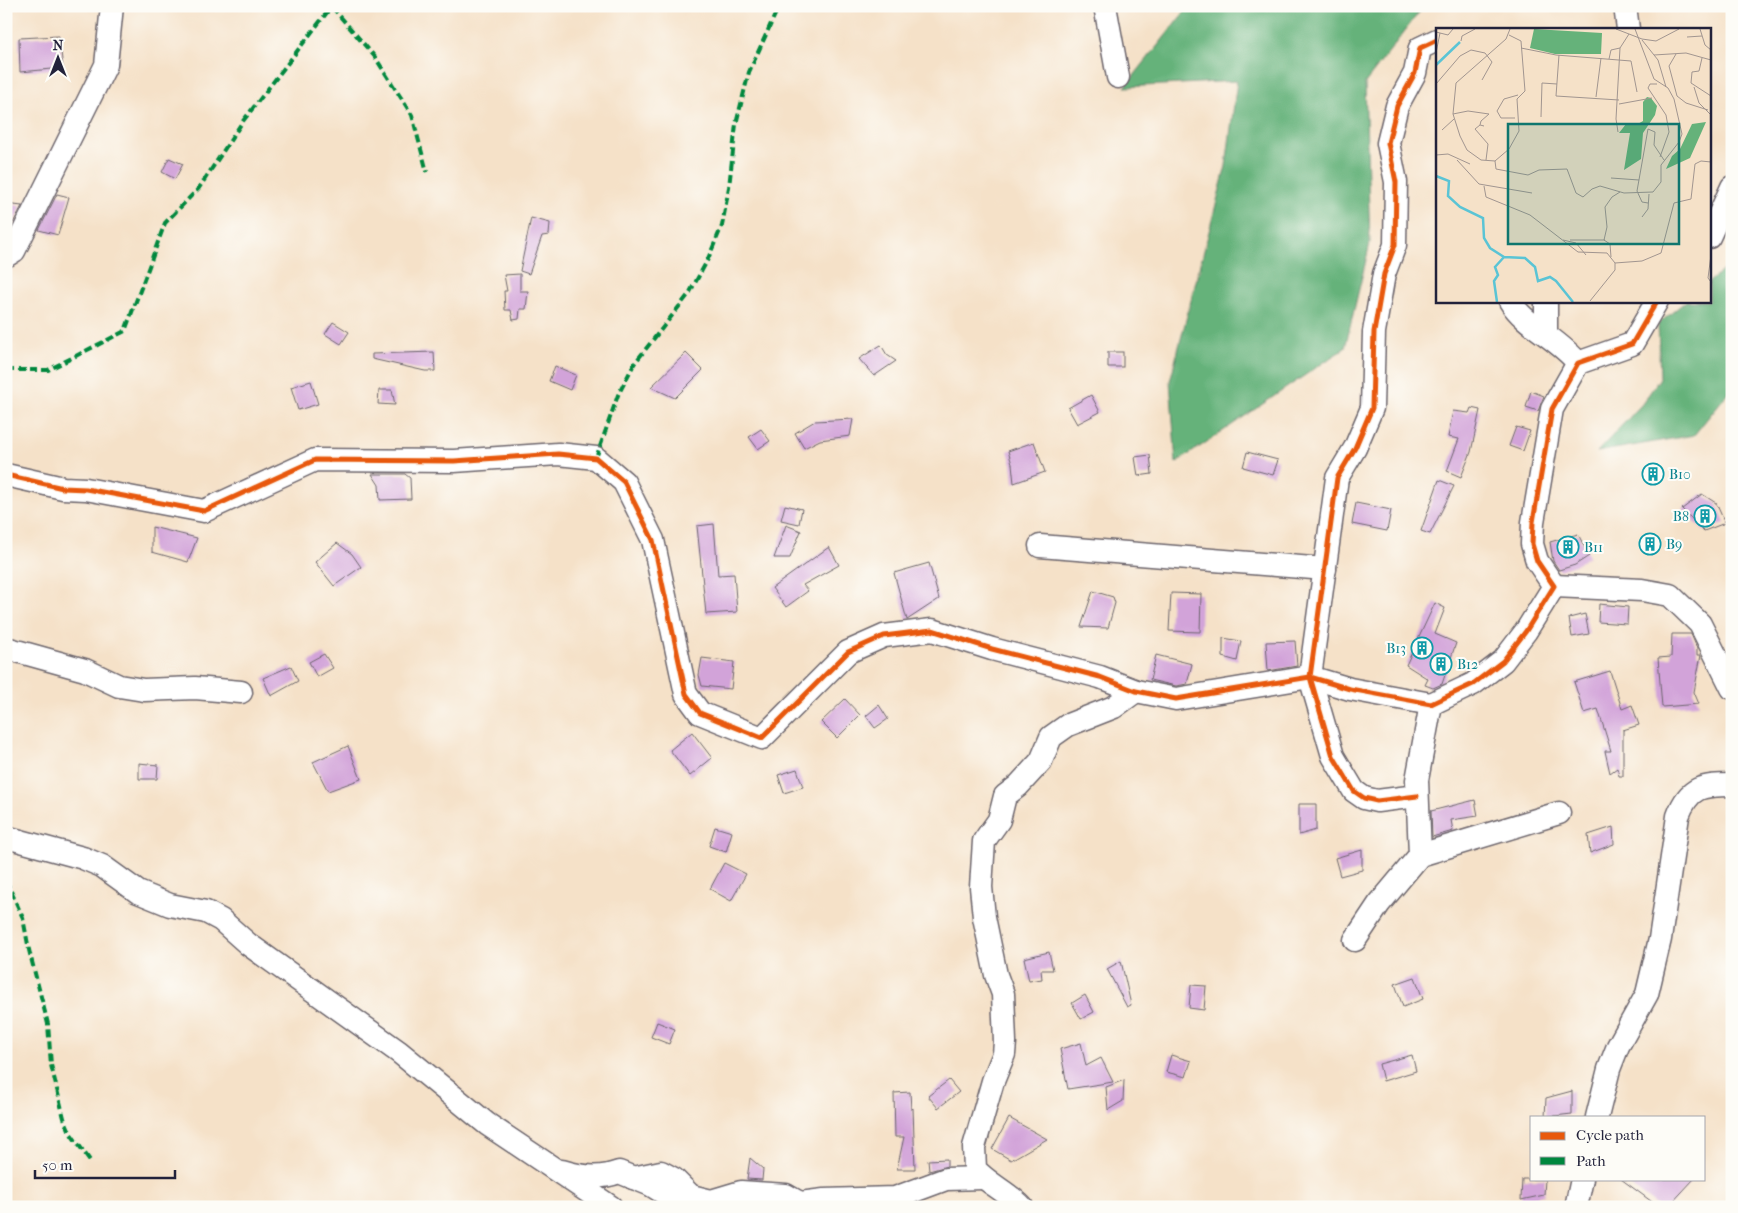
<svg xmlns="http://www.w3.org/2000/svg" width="1738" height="1213" font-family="'IM FELL French Canon',serif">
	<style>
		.forest { fill: #65b27a; stroke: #446a5a }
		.building { fill: #d2a3d9 }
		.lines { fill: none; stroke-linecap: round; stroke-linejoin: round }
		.minor-casing { stroke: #6c656c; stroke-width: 25 }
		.minor { stroke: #fff; stroke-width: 22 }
		.quiet { stroke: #00873e; stroke-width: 4; stroke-dasharray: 8 4; stroke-linecap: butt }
		.cycleway-casing { stroke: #fdfcf7; stroke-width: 8 }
		.cycleway { stroke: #e8590c; stroke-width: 5 }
		.labels { text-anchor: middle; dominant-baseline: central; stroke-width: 4; stroke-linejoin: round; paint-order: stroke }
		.culture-label { font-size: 14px; fill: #0d838f; stroke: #fdfcf7; text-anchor: start }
		.inset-river { fill: none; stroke: #5ac4d5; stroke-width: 2.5 }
		.inset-road { fill: none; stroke: #a19590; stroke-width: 1 }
		.view { fill: #0f766e; fill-opacity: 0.15; stroke: #0f766e; stroke-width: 2.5 }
		.inset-edge { fill: none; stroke: #22223b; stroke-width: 2.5 }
	</style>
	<rect width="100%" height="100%" fill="#fdfcf7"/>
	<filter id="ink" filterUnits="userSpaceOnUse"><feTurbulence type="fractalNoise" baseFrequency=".02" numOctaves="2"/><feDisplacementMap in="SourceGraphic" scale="10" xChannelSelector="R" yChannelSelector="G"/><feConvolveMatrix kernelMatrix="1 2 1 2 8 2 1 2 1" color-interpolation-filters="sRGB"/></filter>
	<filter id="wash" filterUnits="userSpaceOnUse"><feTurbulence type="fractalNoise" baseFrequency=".0096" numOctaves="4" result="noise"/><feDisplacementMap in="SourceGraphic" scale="20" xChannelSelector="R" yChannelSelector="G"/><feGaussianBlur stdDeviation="1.12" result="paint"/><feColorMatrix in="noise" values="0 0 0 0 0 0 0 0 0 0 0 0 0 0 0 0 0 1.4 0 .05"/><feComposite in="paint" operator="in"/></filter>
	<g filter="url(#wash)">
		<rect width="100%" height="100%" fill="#f5e1c8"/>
		<g class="forest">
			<path d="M 1189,6 L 1424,6 L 1365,83 L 1370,243 L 1345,348 L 1176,463 L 1170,381 L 1226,166 L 1237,81 L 1125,87 Z"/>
			<path d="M 1732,263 L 1732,388 L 1694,435 L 1597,452 L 1642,404 L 1660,378 L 1658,324 L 1686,301 L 1709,301 L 1709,282 Z"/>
		</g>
		<g id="blocks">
			<g class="building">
				<path d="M 59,36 L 63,68 L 20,72 L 19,38 Z"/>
				<path d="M 169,158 L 183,164 L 175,179 L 162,172 Z"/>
				<path d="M 57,194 L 69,197 L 58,235 L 39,230 Z"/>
				<path d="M 6,204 L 22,206 L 13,223 L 6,222 Z"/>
				<path d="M 531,218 L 550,223 L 549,235 L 542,236 L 529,274 L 520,271 Z"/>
				<path d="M 520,274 L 520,291 L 528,291 L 526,309 L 520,309 L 519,319 L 513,320 L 511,310 L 505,310 L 504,291 L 507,291 L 504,275 Z"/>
				<path d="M 333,322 L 349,332 L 341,344 L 325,334 Z"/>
				<path d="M 881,345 L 887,355 L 896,361 L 874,376 L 859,359 Z"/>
				<path d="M 434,352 L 435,371 L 425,371 L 372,359 L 372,354 Z"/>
				<rect x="1108" y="352" width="15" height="15"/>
				<path d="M 686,353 L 703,370 L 675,398 L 651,387 Z"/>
				<path d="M 555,366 L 576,375 L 570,390 L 549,381 Z"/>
				<path d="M 311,381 L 318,404 L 298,410 L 291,387 Z"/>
				<path d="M 379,390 L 392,390 L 395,405 L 378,404 Z"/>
				<path d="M 1531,391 L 1544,396 L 1538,411 L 1526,407 Z"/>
				<path d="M 1091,395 L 1100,412 L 1077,424 L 1068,408 Z"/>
				<path d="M 1471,408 L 1480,410 L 1471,452 L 1461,477 L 1447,471 L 1459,439 L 1448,437 L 1453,411 L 1469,413 Z"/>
				<path d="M 853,419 L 850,436 L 820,440 L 804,448 L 795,433 L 815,421 Z"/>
				<path d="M 1516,427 L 1530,431 L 1523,451 L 1509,446 Z"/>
				<path d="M 761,429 L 770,441 L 758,449 L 749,437 Z"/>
				<path d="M 1034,442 L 1045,472 L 1014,483 L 1012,464 L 1008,451 Z"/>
				<path d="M 1247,452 L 1278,460 L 1273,475 L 1243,467 Z"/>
				<path d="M 1150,455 L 1152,474 L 1138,476 L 1135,457 Z"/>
				<path d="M 372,474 L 405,474 L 410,478 L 411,499 L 380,500 L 379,485 Z"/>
				<path d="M 1439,480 L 1454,486 L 1430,534 L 1421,531 Z"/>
				<path d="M 1702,494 L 1716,503 L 1725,523 L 1704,531 L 1682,509 Z"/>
				<path d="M 1356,503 L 1391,510 L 1387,531 L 1352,524 Z"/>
				<path d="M 785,505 L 802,509 L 799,524 L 781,520 Z"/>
				<path d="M 714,524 L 718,575 L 734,574 L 737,612 L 706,614 L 697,526 Z"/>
				<path d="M 786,525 L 801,531 L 790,558 L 774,558 Z"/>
				<path d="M 152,527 L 197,538 L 188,562 L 152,552 Z"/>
				<path d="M 1578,534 L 1589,556 L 1575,565 L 1559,570 L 1553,561 L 1550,542 Z"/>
				<path d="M 337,543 L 352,554 L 361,567 L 334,586 L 315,562 Z"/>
				<path d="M 829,547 L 839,565 L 803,585 L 808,591 L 786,607 L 772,588 Z"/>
				<path d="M 929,563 L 939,599 L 907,620 L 894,573 Z"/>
				<path d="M 1093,591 L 1113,597 L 1115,603 L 1108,628 L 1081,627 Z"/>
				<path d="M 1171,593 L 1201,594 L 1200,632 L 1169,631 Z"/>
				<path d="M 1435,603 L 1445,608 L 1435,634 L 1456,643 L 1442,684 L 1433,688 L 1425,685 L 1428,679 L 1406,665 Z"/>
				<path d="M 1599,604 L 1628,607 L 1627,624 L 1598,622 Z"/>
				<path d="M 1585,614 L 1589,634 L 1572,637 L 1569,618 Z"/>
				<path d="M 1672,634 L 1691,634 L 1697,648 L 1697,655 L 1701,655 L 1694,692 L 1699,704 L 1662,707 L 1658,658 L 1671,657 Z"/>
				<path d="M 1223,638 L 1241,641 L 1237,661 L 1223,657 Z"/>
				<path d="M 1295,641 L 1297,666 L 1268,671 L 1266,642 Z"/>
				<path d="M 324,654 L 333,668 L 317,677 L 309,662 Z"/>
				<path d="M 1156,655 L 1192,664 L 1187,684 L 1176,686 L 1150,680 Z"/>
				<path d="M 702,658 L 734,662 L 731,689 L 702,686 L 699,675 Z"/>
				<path d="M 291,666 L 298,681 L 271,696 L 263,678 Z"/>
				<path d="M 1610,671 L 1622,709 L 1632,705 L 1639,725 L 1623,730 L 1623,776 L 1619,776 L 1617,768 L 1610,773 L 1605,751 L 1611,751 L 1598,709 L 1584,713 L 1574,682 Z"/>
				<path d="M 845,699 L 860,715 L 837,738 L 821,722 Z"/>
				<path d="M 879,705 L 888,719 L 875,728 L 866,716 Z"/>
				<path d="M 692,732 L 712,758 L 690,776 L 670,750 Z"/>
				<path d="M 348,746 L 361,779 L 328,791 L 313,762 Z"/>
				<path d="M 139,763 L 158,765 L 157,779 L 139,779 Z"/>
				<path d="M 797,769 L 803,787 L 784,793 L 778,775 Z"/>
				<path d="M 1475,800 L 1478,816 L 1451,820 L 1453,831 L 1432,837 L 1431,811 Z"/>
				<path d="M 1299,804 L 1316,804 L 1316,830 L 1299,835 Z"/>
				<path d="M 715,827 L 732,832 L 726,852 L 709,846 Z"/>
				<path d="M 1613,827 L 1614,844 L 1590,853 L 1588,835 Z"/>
				<path d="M 1362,850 L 1362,870 L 1340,876 L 1335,858 Z"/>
				<path d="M 724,863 L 746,874 L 731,901 L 710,889 Z"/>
				<path d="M 1049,952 L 1053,970 L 1041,970 L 1042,979 L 1029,981 L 1024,958 Z"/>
				<path d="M 1121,961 L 1131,1005 L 1127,1007 L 1107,969 Z"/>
				<path d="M 1415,977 L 1423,999 L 1403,1007 L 1395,984 Z"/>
				<path d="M 1191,985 L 1206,986 L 1204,1010 L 1189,1008 Z"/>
				<path d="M 1085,995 L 1094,1012 L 1081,1019 L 1072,1003 Z"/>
				<path d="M 657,1022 L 675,1029 L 669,1044 L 651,1037 Z"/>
				<path d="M 1081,1043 L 1086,1066 L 1101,1058 L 1113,1082 L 1068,1089 L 1060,1049 Z"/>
				<path d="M 1171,1055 L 1191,1061 L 1186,1077 L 1166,1072 Z"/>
				<path d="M 1412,1055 L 1416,1071 L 1383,1081 L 1379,1064 Z"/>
				<path d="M 949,1080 L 959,1092 L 938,1108 L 928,1096 Z"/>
				<path d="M 1124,1080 L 1123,1101 L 1108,1110 L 1106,1087 Z"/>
				<path d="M 1572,1091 L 1572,1114 L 1545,1117 L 1546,1098 Z"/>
				<path d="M 910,1092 L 911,1110 L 913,1108 L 915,1169 L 897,1169 L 904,1137 L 895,1137 L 894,1093 Z"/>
				<path d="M 1009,1118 L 1047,1139 L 1011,1160 L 992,1149 Z"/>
				<path d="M 750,1158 L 763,1169 L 762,1180 L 747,1179 Z"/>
				<path d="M 947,1159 L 947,1166 L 929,1171 L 928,1160 Z"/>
				<path d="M 1522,1179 L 1545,1179 L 1544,1195 L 1521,1200 Z"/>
				<path d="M 1621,1179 L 1694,1179 L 1668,1207 L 1659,1207 Z"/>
			</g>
		</g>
	</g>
	<g filter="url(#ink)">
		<use href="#blocks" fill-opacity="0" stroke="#6c656c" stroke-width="1"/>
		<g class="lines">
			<g class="minor-casing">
				<g id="minor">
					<path d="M 1105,6 L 1118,77"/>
					<path d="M 1625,6 L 1628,29"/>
					<path d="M 1709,237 L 1732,187"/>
					<path d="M 6,256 L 14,251 L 106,65 L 112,6"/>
					<path d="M 1510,301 C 1524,325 1559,339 1578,363"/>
					<path d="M 1546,334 L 1546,301"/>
					<path d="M 6,475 L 63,488 L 86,489 L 204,511 L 315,460 L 454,461 L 558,454 L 596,458 L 624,482 L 653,540 L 686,694 L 700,713 L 762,738 L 848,652 L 884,636 L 932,630 L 992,649 L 1100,677 L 1136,691 L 1176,699 L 1310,677 L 1350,689 L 1431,704 L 1473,684 L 1503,661 L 1526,631 L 1554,586 L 1537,561 L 1532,544 L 1533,522 L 1552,409 L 1578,363 L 1632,344 L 1657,301"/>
					<path d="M 1040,546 L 1325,569"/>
					<path d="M 1554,586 L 1642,590 L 1670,595 L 1700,624 L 1732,688"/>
					<path d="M 6,648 L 85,670 L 119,686 L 144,690 L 195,688 L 241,692"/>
					<path d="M 1417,796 L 1377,801 L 1364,798 L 1354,791 L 1333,756 L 1310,677 L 1337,478 L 1355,448 L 1372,408 L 1374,332 L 1384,274 L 1395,245 L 1396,182 L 1388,143 L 1397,106 L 1415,73 L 1420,48 L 1437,40"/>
					<path d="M 6,837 L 83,858 L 102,866 L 138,892 L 170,905 L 206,912 L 221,920 L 248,944 L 399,1052 L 487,1124 L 611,1207"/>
					<path d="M 1420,855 L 1559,813"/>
					<path d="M 1355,940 L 1379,904 L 1420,855 L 1417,780 L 1431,704"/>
					<path d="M 1597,1117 L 1609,1069 L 1618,1046 L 1647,994 L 1660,939 L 1678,816 C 1689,786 1703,785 1732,785"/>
					<path d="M 562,1171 C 581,1177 601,1179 619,1172 L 651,1185 L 687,1207"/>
					<path d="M 633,1178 L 661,1172 L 674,1179 L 691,1196 L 711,1201 L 741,1192 L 786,1195 L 800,1203 L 824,1200 L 895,1198 L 946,1179 L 983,1178"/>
					<path d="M 1022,1207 C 1008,1192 988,1184 975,1169 L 974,1147 L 993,1081 L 1004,1054 L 1005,1042 L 1003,994 L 996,975 L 984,917 L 981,887 L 984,841 L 999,820 L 1005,796 L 1018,786 L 1041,761 L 1051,737 L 1068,725 L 1114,707 L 1136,691"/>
					<path d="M 1576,1207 L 1582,1179"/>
				</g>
			</g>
			<use href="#minor" class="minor"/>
			<g class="quiet">
				<path d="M 332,7 L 375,57 L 412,115 L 427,172"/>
				<path d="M 6,370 L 48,370 L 125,331 L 165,223 L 199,188 L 243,121 L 332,6"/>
				<path d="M 596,458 L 618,395 L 634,364 L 689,294 L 707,261 L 722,226 L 729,187 L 736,124 L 749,72 L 779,6"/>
				<path d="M 1729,529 L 1732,528"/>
				<path d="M 6,880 L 23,918 L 29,950 L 48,1024 L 51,1065 L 64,1118 L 71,1134 L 91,1162"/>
			</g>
			<g class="cycleway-casing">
				<g id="cycleway">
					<path d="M 6,475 L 63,488 L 86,489 L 204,511 L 315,460 L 454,461 L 558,454 L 596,458 L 624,482 L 653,540 L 686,694 L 700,713 L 762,738 L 848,652 L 884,636 L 932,630 L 992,649 L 1100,677 L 1136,691 L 1176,699 L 1310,677 L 1350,689 L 1431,704 L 1473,684 L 1503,661 L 1526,631 L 1554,586 L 1537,561 L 1532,544 L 1533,522 L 1552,409 L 1578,363 L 1632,344 L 1657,301"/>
					<path d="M 1417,796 L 1377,801 L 1364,798 L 1354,791 L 1333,756 L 1310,677 L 1337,478 L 1355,448 L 1372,408 L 1374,332 L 1384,274 L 1395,245 L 1396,182 L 1388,143 L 1397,106 L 1415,73 L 1420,48 L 1437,40"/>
				</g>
			</g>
			<use href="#cycleway" class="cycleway"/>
		</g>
	</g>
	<defs>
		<g id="building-ring" transform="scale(1.125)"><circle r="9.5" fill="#fdfcf7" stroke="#0f9aa8" stroke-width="1.5"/><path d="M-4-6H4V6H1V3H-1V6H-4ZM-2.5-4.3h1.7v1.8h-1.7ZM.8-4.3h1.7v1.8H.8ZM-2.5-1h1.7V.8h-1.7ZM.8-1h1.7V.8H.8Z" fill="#0f9aa8"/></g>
	</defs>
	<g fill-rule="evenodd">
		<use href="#building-ring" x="1653" y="474"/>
		<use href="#building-ring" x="1705" y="516"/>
		<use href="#building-ring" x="1650" y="544"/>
		<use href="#building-ring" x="1568" y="547"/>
		<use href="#building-ring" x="1422" y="648"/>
		<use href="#building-ring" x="1441" y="664"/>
	</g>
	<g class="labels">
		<g class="culture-label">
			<text x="1669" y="474">B10</text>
			<text x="1689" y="516" text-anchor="end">B8</text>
			<text x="1666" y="544">B9</text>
			<text x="1584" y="547">B11</text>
			<text x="1406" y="648" text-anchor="end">B13</text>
			<text x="1457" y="664">B12</text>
		</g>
	</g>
	<g transform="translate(1436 28)">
		<rect width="275" height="275" fill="#f5e1c8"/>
		<path d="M 98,1 L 166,5 L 165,26 L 119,26 L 94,20 ZM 211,69 L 215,70 L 221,78 L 219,87 L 207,105 L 205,131 L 188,142 L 194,105 L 183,105 L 190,96 L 200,97 L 207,93 L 207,74 ZM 270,94 L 254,130 L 230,141 L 236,128 L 244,121 L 256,96 Z" fill="#65b27a"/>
		<path class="inset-river" d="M 0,37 L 24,14M 0,148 L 13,153 L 12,168 L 24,179 L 47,190 L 48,210 L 54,220 L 68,229 L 89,230 L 99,239 L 102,253 L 114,249 L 120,253 L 137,274M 61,274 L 58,253 L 62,247 L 59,239 L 68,229"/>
		<path class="inset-road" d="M 74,1 L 70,11 L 20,55 L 17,86 L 24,108 L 31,122 L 45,132 L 59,133 L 60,141 L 92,147 L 103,142 L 131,141 L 140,165 L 147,169 L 156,161 L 164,158 L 188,165 L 217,164 L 225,154 L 225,137 L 243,114 L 246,106 L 238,71 L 232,60 L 218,51 L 199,1M 180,1 L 206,11 L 220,13 L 243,1M 264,1 L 269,17 L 275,22M 0,4 L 12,7 L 17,1M 251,9 L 266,8M 206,12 L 222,32 L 230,59M 25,13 L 26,8 L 39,1M 85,20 L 120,27 L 195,33 L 201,64M 0,25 L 4,5M 240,26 L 233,38 L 241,68 L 250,75 L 272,82M 123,27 L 120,68 L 183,72M 218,27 L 250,25 L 275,32M 266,30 L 263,43 L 256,44 L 255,55 L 275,68M 173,31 L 175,22 L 184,20M 0,56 L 24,28 L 35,22 L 49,25 L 56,34 L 46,52M 221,56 L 214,56 L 212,60 L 230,87 L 233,104 L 224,129M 258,59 L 263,75 L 275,87M 160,69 L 165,30M 183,76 L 216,70M 17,86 L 32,83 L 53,86 L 45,93 L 44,97 L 48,98M 105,89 L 106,55 L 121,56M 79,90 L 65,90 L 61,83 L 68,71 L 82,67M 44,97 L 39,101 L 52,116 L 50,132M 6,102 L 18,91M 182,104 L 180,91 L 184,20 L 193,6M 0,127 L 12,126 L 34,136M 21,132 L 43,156 L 96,165M 59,133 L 73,121 L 83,103 L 81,71 L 89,63 L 85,13 L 73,7M 175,150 L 203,152M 48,158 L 50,169 L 94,187 L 142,224 L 171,225 L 179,235 L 179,242 L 154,273M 275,167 L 275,186M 212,175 L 206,174 L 201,163 L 212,101 L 219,104 L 218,117 L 228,132M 206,189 L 212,181 L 213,166M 127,212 L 140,215 L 150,227M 134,212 L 169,212M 275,227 L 272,250 L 275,254M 175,229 L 174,216 L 168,212 L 171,199 L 169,179 L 176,169 L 184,164M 179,235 L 206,233 L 225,225 L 238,175 L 255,171 L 259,136 L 265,133 L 275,134"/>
		<path class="view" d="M 72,96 L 243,96 L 243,216 L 72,216 Z"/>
		<rect width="275" height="275" class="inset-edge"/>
	</g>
	<rect width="1738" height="1213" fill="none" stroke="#fdfcf7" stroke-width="25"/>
	<rect x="1530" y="1116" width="175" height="65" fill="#fdfcf7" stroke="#a5a5ac"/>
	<rect x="1540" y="1132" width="25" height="8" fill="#e8590c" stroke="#a5a5ac"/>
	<text x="1576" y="1140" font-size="15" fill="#22223b">Cycle path</text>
	<rect x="1540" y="1157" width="25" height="8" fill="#00873e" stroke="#a5a5ac"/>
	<text x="1576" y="1166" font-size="15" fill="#22223b">Path</text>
	<g transform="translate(58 58)" stroke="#fdfcf7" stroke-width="4" paint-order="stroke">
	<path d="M0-4L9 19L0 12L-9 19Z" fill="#22223b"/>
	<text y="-8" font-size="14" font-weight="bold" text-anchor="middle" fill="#22223b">N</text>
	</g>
	<path d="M35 1170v8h140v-8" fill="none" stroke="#22223b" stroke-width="2.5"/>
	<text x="42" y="1170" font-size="15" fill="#22223b" stroke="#fdfcf7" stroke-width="4" paint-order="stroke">50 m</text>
</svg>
